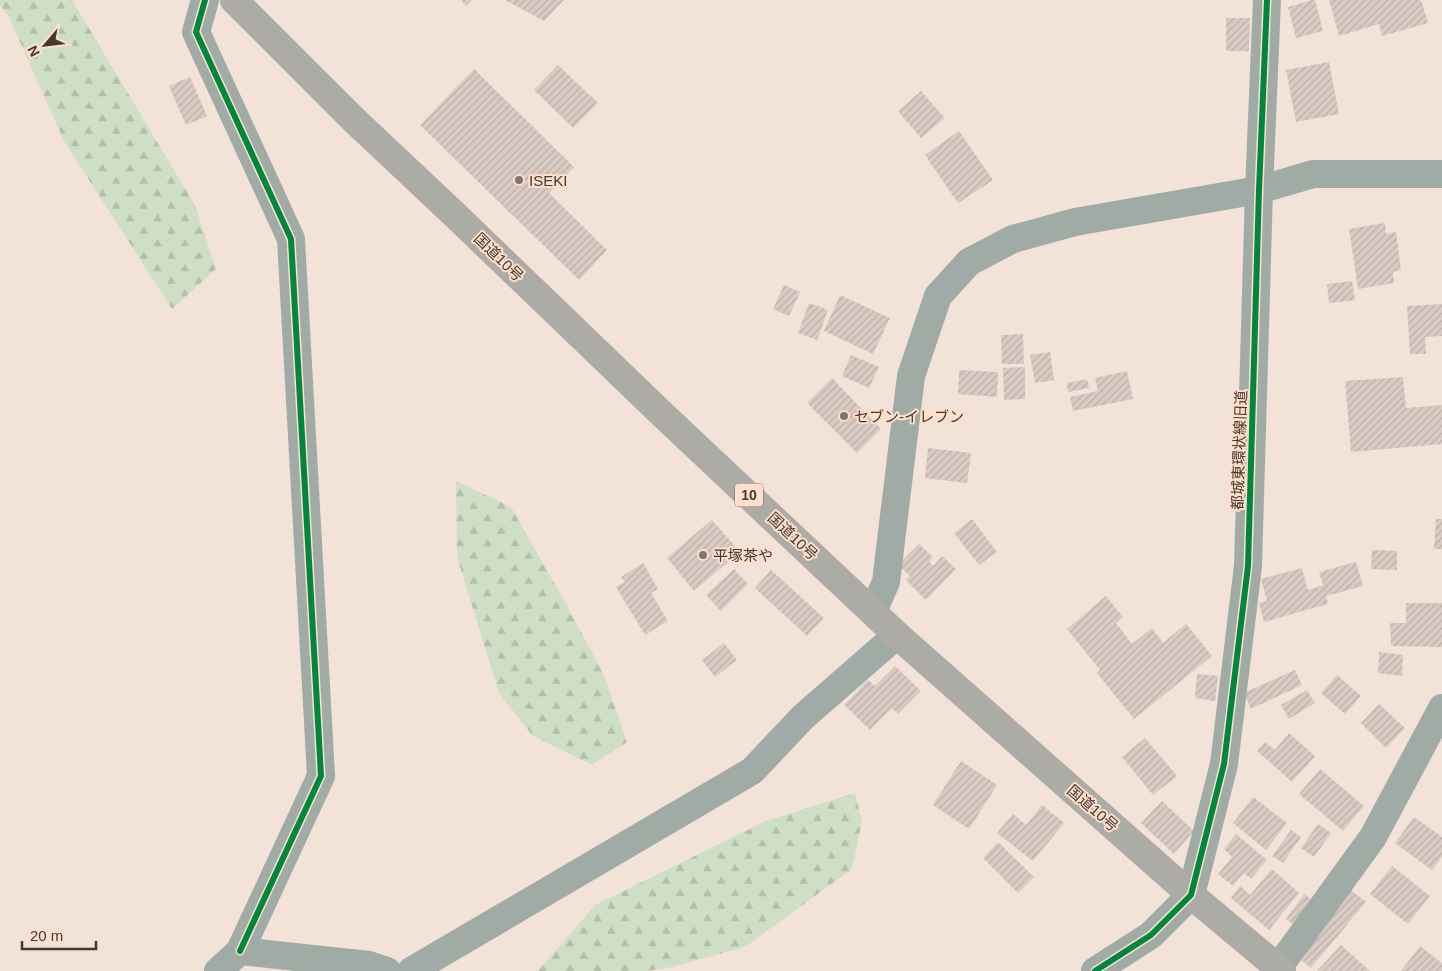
<svg xmlns="http://www.w3.org/2000/svg" width="1442" height="971" font-family="Helvetica,'Noto Sans JP',sans-serif">
	<style>
		.forest { fill: url(#forest-firs) }
		.building { fill: url(#building-hatch) }
		.lines { fill: none; stroke-linecap: round; stroke-linejoin: round }
		.minor { stroke: #a1aba6; stroke-width: 28 }
		.highway { stroke: #acaba5; stroke-width: 28 }
		.cycleway-casing { stroke: #ffdfcc; stroke-width: 9 }
		.cycleway { stroke: #00873e; stroke-width: 6 }
		.poi-dot { fill: #81746b; stroke: #ffdfcc; stroke-width: 2 }
		.labels { text-anchor: middle; dominant-baseline: central; stroke-width: 4; stroke-linejoin: round; paint-order: stroke }
		.shield { fill: #ffdfcc; stroke: #7c6a5f; stroke-width: 1 }
		.shield-label { font-size: 14px; font-weight: bold; fill: #443830 }
		.poi-label { font-size: 15px; fill: #443830; stroke: #ffdfcc; text-anchor: start }
		.street-label { font-size: 15px; fill: #443830; stroke: #ffdfcc }
	</style>
	<defs>
		<pattern id="forest-firs" width="22" height="20" patternUnits="userSpaceOnUse" patternTransform="scale(1.25)"><rect width="22" height="20" fill="#cedfc6"/><path d="M5 1l3.5 6h-7zM16 11l3.5 6h-7z" fill="#b2c0aa"/></pattern>
		<pattern id="building-hatch" width="6" height="6" patternUnits="userSpaceOnUse" patternTransform="scale(1.25)"><rect width="6" height="6" fill="#d9cbc4"/><path d="M-1 1l2-2M0 6l6-6M5 7l2-2" fill="none" stroke="#bbafa9"/></pattern>
	</defs>
	<rect width="100%" height="100%" fill="#f3e2d8"/>
	<g class="forest">
		<path d="M 0,0 L 72,0 L 195,205 L 216,269 L 172,309 L 64,141 L 9,17 L 0,5 Z"/>
		<path d="M 456,481 L 511,507 L 565,602 L 604,675 L 627,742 L 592,765 L 533,736 L 499,693 L 457,557 Z"/>
		<path d="M 855,793 L 862,821 L 852,869 L 745,947 L 672,967 L 646,971 L 538,971 L 595,905 L 766,821 Z"/>
	</g>
	<g class="building">
		<path d="M 461,0 L 472,0 L 466,6 Z"/>
		<path d="M 505,0 L 564,0 L 544,21 Z"/>
		<path d="M 1312,0 L 1315,0 L 1323,31 L 1296,38 L 1288,7 Z"/>
		<path d="M 1329,0 L 1421,0 L 1428,23 L 1382,36 L 1379,24 L 1339,36 Z"/>
		<path d="M 1226,18 L 1250,18 L 1249,51 L 1226,51 Z"/>
		<path d="M 1329,62 L 1339,114 L 1296,122 L 1286,70 Z"/>
		<path d="M 558,65 L 598,103 L 573,128 L 534,90 Z"/>
		<path d="M 474,69 L 574,167 L 549,193 L 607,250 L 579,280 L 420,125 Z"/>
		<path d="M 190,77 L 207,116 L 186,125 L 169,86 Z"/>
		<path d="M 921,91 L 945,118 L 921,138 L 898,111 Z"/>
		<path d="M 959,131 L 993,180 L 958,203 L 925,155 Z"/>
		<path d="M 1385,223 L 1386,234 L 1396,232 L 1401,270 L 1393,272 L 1394,283 L 1358,289 L 1349,229 Z"/>
		<path d="M 1352,281 L 1355,300 L 1329,303 L 1327,284 Z"/>
		<path d="M 784,285 L 800,292 L 789,316 L 773,309 Z"/>
		<path d="M 840,295 L 890,318 L 873,354 L 824,331 Z"/>
		<path d="M 809,303 L 828,310 L 817,340 L 798,333 Z"/>
		<path d="M 1442,304 L 1442,336 L 1425,337 L 1426,354 L 1410,354 L 1407,306 Z"/>
		<path d="M 1023,334 L 1024,364 L 1002,364 L 1001,335 Z"/>
		<path d="M 1050,352 L 1054,380 L 1035,383 L 1030,355 Z"/>
		<path d="M 851,355 L 879,367 L 869,388 L 842,376 Z"/>
		<path d="M 1025,367 L 1025,399 L 1004,400 L 1003,368 Z"/>
		<path d="M 959,370 L 998,372 L 997,397 L 958,394 Z"/>
		<path d="M 1127,371 L 1133,399 L 1073,411 L 1070,397 L 1098,391 L 1095,378 Z"/>
		<path d="M 1403,377 L 1406,408 L 1442,405 L 1442,444 L 1351,452 L 1345,381 Z"/>
		<path d="M 832,378 L 881,429 L 857,453 L 807,403 Z"/>
		<path d="M 1087,379 L 1089,388 L 1068,392 L 1067,383 Z"/>
		<path d="M 928,448 L 971,453 L 967,483 L 925,478 Z"/>
		<path d="M 972,519 L 997,552 L 979,565 L 954,533 Z"/>
		<path d="M 1436,519 L 1442,519 L 1442,549 L 1434,549 Z"/>
		<path d="M 712,520 L 740,552 L 694,591 L 667,558 Z"/>
		<path d="M 919,544 L 933,557 L 929,562 L 933,566 L 942,556 L 956,569 L 926,600 L 906,580 L 910,576 L 898,565 Z"/>
		<path d="M 1372,550 L 1397,551 L 1397,570 L 1371,569 Z"/>
		<path d="M 1356,562 L 1363,586 L 1326,596 L 1328,604 L 1264,622 L 1259,603 L 1267,601 L 1261,579 L 1302,568 L 1308,590 L 1323,585 L 1319,572 Z"/>
		<path d="M 643,563 L 658,589 L 651,593 L 668,621 L 645,635 L 616,587 L 625,582 L 621,577 Z"/>
		<path d="M 734,569 L 748,584 L 721,611 L 706,595 Z"/>
		<path d="M 771,570 L 824,618 L 807,636 L 755,588 Z"/>
		<path d="M 1106,596 L 1123,617 L 1116,623 L 1132,644 L 1152,628 L 1163,643 L 1186,624 L 1212,656 L 1134,719 L 1097,673 L 1100,670 L 1067,629 Z"/>
		<path d="M 1406,603 L 1442,603 L 1442,647 L 1391,646 L 1390,623 L 1406,623 Z"/>
		<path d="M 724,643 L 737,660 L 715,677 L 702,660 Z"/>
		<path d="M 1379,652 L 1403,655 L 1402,676 L 1378,673 Z"/>
		<path d="M 895,666 L 921,691 L 898,714 L 892,708 L 870,730 L 844,705 L 868,680 L 875,686 Z"/>
		<path d="M 1295,670 L 1302,685 L 1251,709 L 1244,693 Z"/>
		<path d="M 1197,674 L 1218,676 L 1215,701 L 1195,698 Z"/>
		<path d="M 1337,675 L 1361,696 L 1345,714 L 1321,693 Z"/>
		<path d="M 1307,690 L 1315,703 L 1289,719 L 1281,705 Z"/>
		<path d="M 1379,704 L 1405,728 L 1386,748 L 1361,723 Z"/>
		<path d="M 1289,733 L 1315,756 L 1292,782 L 1257,751 L 1265,742 L 1275,750 Z"/>
		<path d="M 1145,738 L 1177,776 L 1153,795 L 1122,757 Z"/>
		<path d="M 961,761 L 997,785 L 969,829 L 933,805 Z"/>
		<path d="M 1320,769 L 1364,806 L 1343,831 L 1299,794 Z"/>
		<path d="M 1253,797 L 1287,823 L 1266,850 L 1233,823 Z"/>
		<path d="M 1162,801 L 1194,831 L 1174,854 L 1141,823 Z"/>
		<path d="M 1042,805 L 1064,823 L 1033,861 L 997,833 L 1013,814 L 1026,825 Z"/>
		<path d="M 1414,817 L 1442,837 L 1442,857 L 1432,870 L 1395,843 Z"/>
		<path d="M 1318,824 L 1331,833 L 1314,857 L 1301,848 Z"/>
		<path d="M 1291,830 L 1301,837 L 1283,863 L 1272,856 Z"/>
		<path d="M 1236,834 L 1267,860 L 1251,879 L 1244,873 L 1233,886 L 1218,874 L 1232,857 L 1224,849 Z"/>
		<path d="M 998,842 L 1034,877 L 1018,893 L 983,858 Z"/>
		<path d="M 1392,866 L 1430,896 L 1408,924 L 1370,894 Z"/>
		<path d="M 1272,869 L 1299,893 L 1269,930 L 1231,898 L 1240,886 L 1250,895 Z"/>
		<path d="M 1351,890 L 1366,902 L 1311,968 L 1296,956 Z"/>
		<path d="M 1304,894 L 1314,901 L 1296,926 L 1286,919 Z"/>
		<path d="M 1341,945 L 1370,971 L 1317,971 Z"/>
		<path d="M 1420,946 L 1442,963 L 1442,971 L 1401,971 Z"/>
	</g>
	<g class="lines">
		<g class="minor">
			<path d="M 205,0 L 196,32 L 291,239 L 321,776 L 240,951"/>
			<path d="M 873,611 L 886,582 L 911,376 L 938,296 L 969,262 L 1013,239 L 1075,222 L 1259,190 L 1313,174 L 1442,174"/>
			<path d="M 1278,968 L 1373,837 L 1442,708"/>
			<path d="M 218,971 L 240,951 L 369,965 L 387,971"/>
			<path d="M 411,971 L 752,771 L 803,717 L 897,635"/>
			<path d="M 1095,971 L 1151,935 L 1191,895 L 1224,764 L 1248,566 L 1259,190 L 1267,0"/>
		</g>
		<path class="highway" d="M 234,0 L 353,119 L 455,215 L 662,414 L 897,635 L 1191,895 L 1282,971"/>
		<g class="cycleway-casing">
			<g id="cycleway">
				<path d="M 205,0 L 196,32 L 291,239 L 321,776 L 240,951"/>
				<path d="M 1095,971 L 1151,935 L 1191,895 L 1224,764 L 1248,566 L 1259,190 L 1267,0"/>
			</g>
		</g>
		<use href="#cycleway" class="cycleway"/>
	</g>
	<g class="poi-dot">
		<circle cx="519" cy="180" r="5"/>
		<circle cx="844" cy="416" r="5"/>
		<circle cx="703" cy="555" r="5"/>
	</g>
	<g class="labels">
		<rect class="shield" x="735" y="483.5" width="28" height="23" rx="4"/>
		<g class="shield-label">
			<text x="749" y="495">10</text>
		</g>
		<g class="poi-label">
			<text x="529" y="180">ISEKI</text>
			<text x="854" y="416">セブン-イレブン</text>
			<text x="713" y="555">平塚茶や</text>
		</g>
		<g class="street-label">
			<text transform="translate(499 257) rotate(44)">国道10号</text>
			<text transform="translate(1239 450) rotate(-88)">都城東環状線旧道</text>
			<text transform="translate(793 536) rotate(43)">国道10号</text>
			<text transform="translate(1093 808) rotate(41)">国道10号</text>
		</g>
	</g>
	<g transform="translate(45 45) rotate(242)" stroke="#ffdfcc" stroke-width="4" paint-order="stroke">
	<path d="M0-4L9 19L0 12L-9 19Z" fill="#443830"/>
	<text y="-8" font-size="14" font-weight="bold" text-anchor="middle" fill="#443830">N</text>
	</g>
	<path d="M22 941v8h74v-8" fill="none" stroke="#443830" stroke-width="2.5"/>
	<text x="30" y="941" font-size="15" fill="#443830" stroke="#ffdfcc" stroke-width="4" paint-order="stroke">20 m</text>
</svg>
